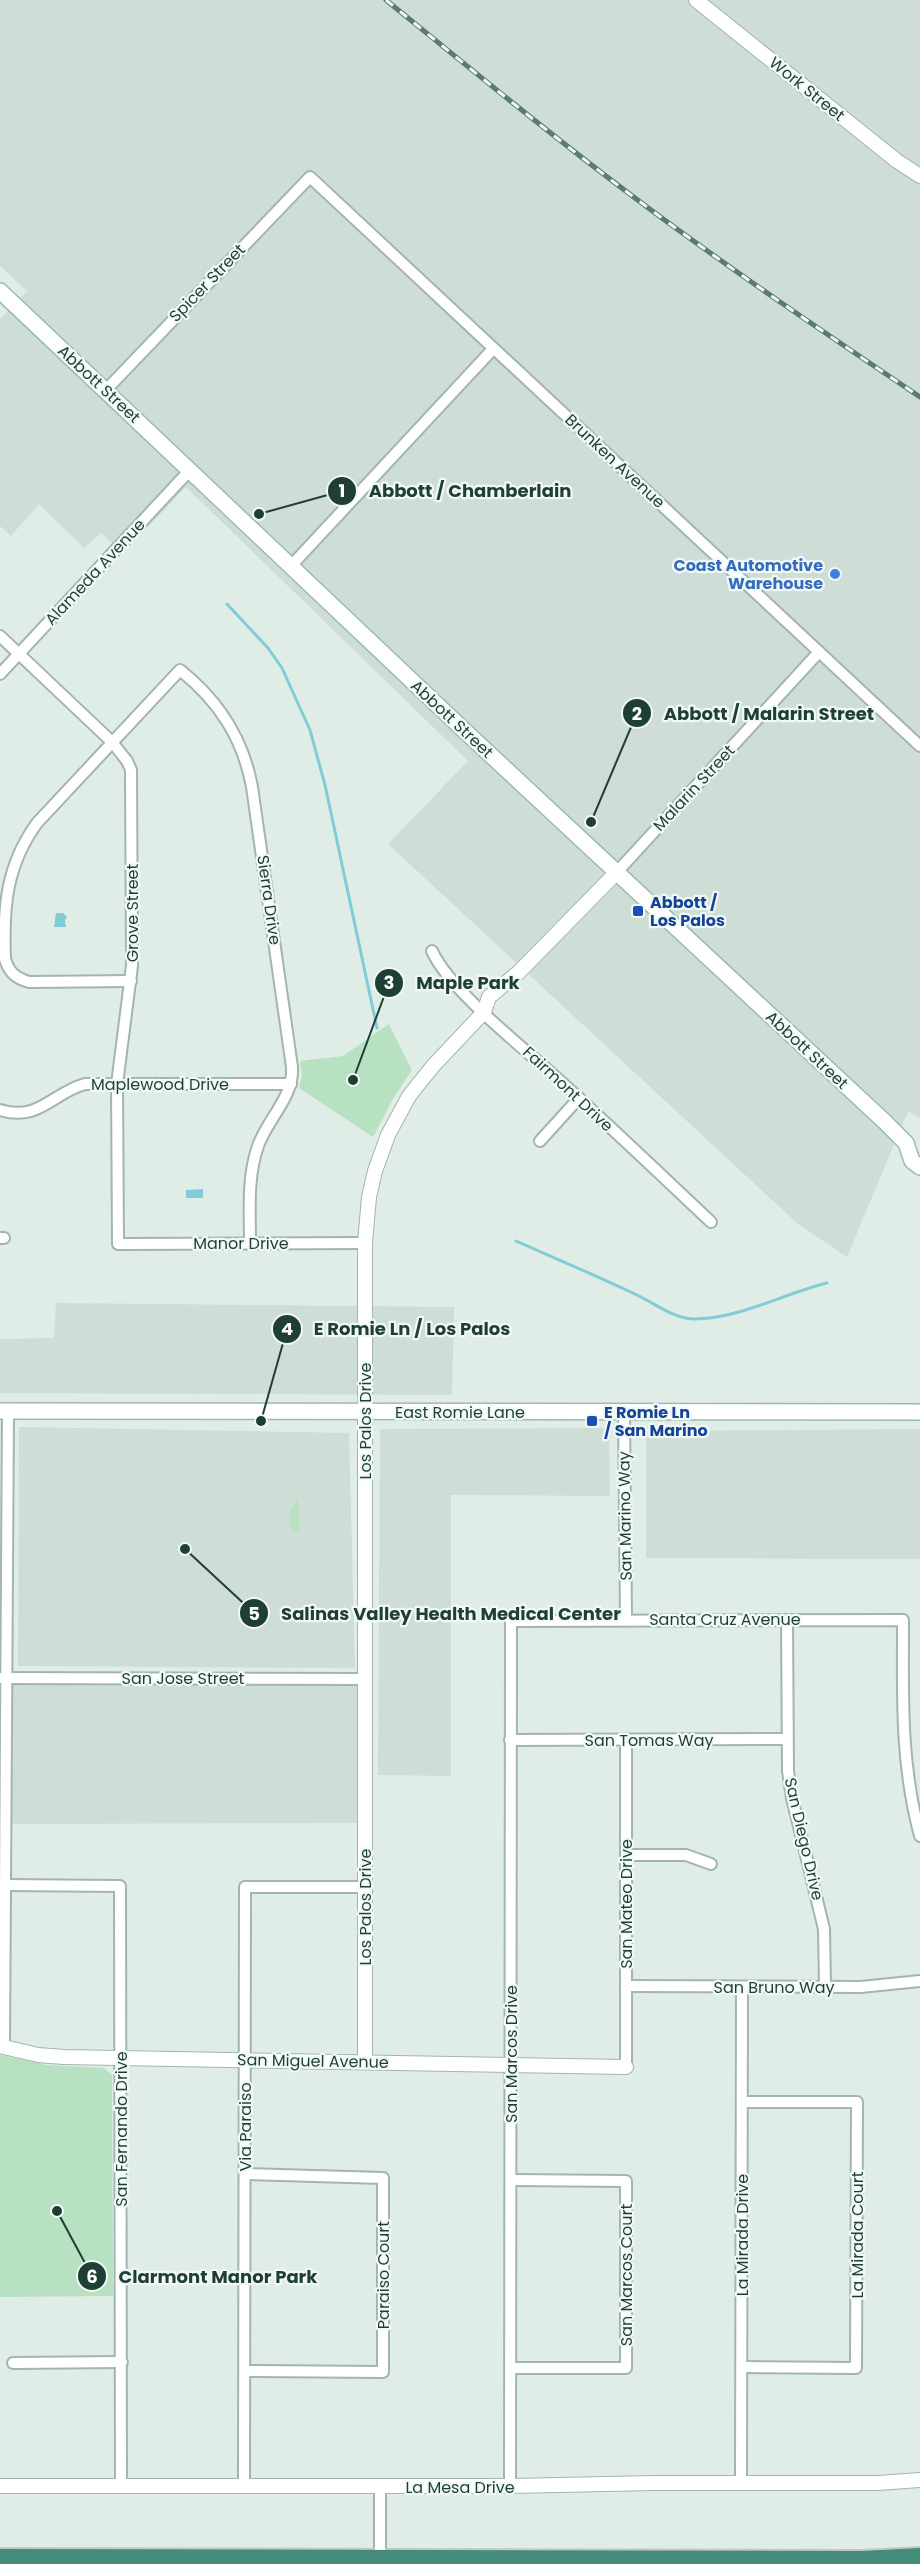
<svg xmlns="http://www.w3.org/2000/svg" width="920" height="2564" font-family="Poppins,sans-serif">
	<style>
		.built { fill: #ceddd6 }
		.green { fill: #b7e1c1 }
		.water { fill: #82ccd8 }
		.lines { fill: none; stroke-linecap: round; stroke-linejoin: round }
		.stream { stroke: #82ccd8; stroke-width: 3 }
		.minor-casing { stroke: #a2b5ae; stroke-width: 14 }
		.tertiary-casing { stroke: #a2b5ae; stroke-width: 16 }
		.secondary-casing { stroke: #9dbaaf; stroke-width: 18 }
		.trunk-casing { stroke: #c0c9c7; stroke-width: 20 }
		.minor { stroke: #fff; stroke-width: 10 }
		.tertiary { stroke: #fff; stroke-width: 14 }
		.secondary { stroke: #fff; stroke-width: 15 }
		.trunk { stroke: #448b7a; stroke-width: 16 }
		.rail-casing { stroke: #597b72; stroke-width: 5 }
		.rail { stroke: #f1f9f5; stroke-width: 3; stroke-dasharray: 9; stroke-linecap: butt }
		.shop-dot { fill: #3f7fe0; stroke: #f1f9f5; stroke-width: 2 }
		.transit-dot { fill: #1a4fb4; stroke: #f1f9f5; stroke-width: 2 }
		.labels { text-anchor: middle; dominant-baseline: central; stroke-width: 4.5; stroke-linejoin: round; paint-order: stroke }
		.street-label { font-size: 16px; fill: #1f3f36; stroke: #f1f9f5 }
		.shop-label { font-size: 16px; font-weight: bold; fill: #366cbe; stroke: #f1f9f5; text-anchor: end }
		.transit-label { font-size: 16px; font-weight: bold; fill: #164399; stroke: #f1f9f5; text-anchor: start }
		.leader { fill: none; stroke: #1f3f36; stroke-width: 2 }
		.callout-dot { fill: #1f3f36; stroke: #f1f9f5; stroke-width: 2 }
		.mark-label { font-size: 18px; text-anchor: middle; font-weight: bold; fill: #fff }
		.callout-label { font-size: 18px; text-anchor: middle; font-weight: bold; fill: #1f3f36; stroke: #f1f9f5; stroke-width: 4.5; stroke-linejoin: round; paint-order: stroke }
	</style>
	<rect width="100%" height="100%" fill="#e0ede7"/>
	<g class="built">
		<path d="M 0,0 L 920,0 L 920,1118 L 908,1111 L 847,1257 L 798,1224 L 388,844 L 468,761 L 186,487 L 123,553 L 101,533 L 84,548 L 39,504 L 11,536 L 0,526 L 0,319 L 27,291 L 0,266 Z"/>
		<path d="M 56,1303 L 454,1307 L 452,1395 L 0,1393 L 0,1339 L 54,1338 Z"/>
		<path d="M 19,1427 L 349,1433 L 355,1668 L 18,1666 Z"/>
		<path d="M 609,1428 L 610,1496 L 451,1495 L 451,1776 L 378,1775 L 380,1429 Z"/>
		<path d="M 920,1429 L 920,1559 L 646,1558 L 646,1431 Z"/>
		<path d="M 0,1581 L 6,1678 L 365,1679 L 365,1823 L 0,1824 Z"/>
	</g>
	<g class="green">
		<path d="M 389,1024 L 412,1070 L 394,1097 L 373,1137 L 299,1088 L 302,1075 L 300,1061 L 343,1056 Z"/>
		<path d="M 298,1498 L 299,1531 L 293,1531 C 285,1518 290,1510 298,1498 Z"/>
		<path d="M 0,2055 L 47,2065 L 104,2068 L 112,2075 L 113,2296 L 0,2297 Z"/>
	</g>
	<g class="water">
		<path d="M 56,913 L 63,913 L 67,917 L 65,920 L 66,927 L 54,927 Z"/>
		<path d="M 203,1189 L 203,1198 L 186,1198 L 186,1190 Z"/>
	</g>
	<g class="lines">
		<g class="stream">
			<path d="M 227,604 L 268,648 L 282,668 L 310,730 L 325,785 L 377,1028"/>
			<path d="M 516,1241 C 557,1259 597,1276 637,1295 C 656,1304 674,1319 695,1319 C 742,1318 782,1294 827,1283"/>
		</g>
		<g class="minor-casing">
			<g id="minor">
				<path d="M 106,390 L 310,177 L 920,746"/>
				<path d="M 290,567 L 493,349"/>
				<path d="M 0,636 L 112,742 L 127,761 L 131,770 L 132,966 L 117,1084 L 118,1244 L 365,1243"/>
				<path d="M 0,674 L 190,470"/>
				<path d="M 617,872 L 819,652"/>
				<path d="M 432,951 C 451,992 524,1048 560,1081 C 611,1127 661,1175 711,1222"/>
				<path d="M 131,981 L 29,982 C 15,978 9,972 5,959 C 3,907 6,866 37,823 L 180,670 C 219,701 243,738 252,787 L 292,1067 C 294,1097 268,1118 258,1146 C 247,1177 250,1211 250,1243"/>
				<path d="M 0,1110 C 39,1122 52,1093 85,1084 L 291,1084"/>
				<path d="M 540,1141 L 579,1098"/>
				<path d="M 0,1238 L 4,1238"/>
				<path d="M 624,1412 L 626,1619"/>
				<path d="M 787,1620 L 788,1771 L 792,1798 L 824,1929 L 825,1987"/>
				<path d="M 0,1678 L 365,1679"/>
				<path d="M 510,1740 L 787,1739"/>
				<path d="M 626,1740 L 626,2067"/>
				<path d="M 626,1855 L 686,1855 L 711,1864"/>
				<path d="M 5,1885 L 120,1886 L 121,2486"/>
				<path d="M 627,1986 L 861,1987 L 920,1981"/>
				<path d="M 4,2047 L 8,1411"/>
				<path d="M 742,2102 L 857,2102 L 856,2368 L 742,2367"/>
				<path d="M 245,2174 L 383,2178 L 383,2372 L 245,2371"/>
				<path d="M 512,2180 L 626,2181 L 626,2368 L 512,2368"/>
				<path d="M 13,2363 L 122,2362"/>
				<path d="M 741,2482 L 742,1987"/>
				<path d="M 510,2486 L 511,1621 L 903,1620 C 903,1696 900,1761 920,1836"/>
				<path d="M 244,2487 L 245,1887 L 365,1887"/>
				<path d="M 380,2562 L 380,2487"/>
			</g>
		</g>
		<g class="tertiary-casing">
			<g id="tertiary">
				<path d="M 696,0 L 897,161 L 920,176"/>
				<path d="M 0,2046 L 38,2055 L 64,2057 L 626,2067"/>
				<path d="M 365,2062 L 365,1243 L 369,1197 L 375,1171 L 388,1135 L 409,1096 L 433,1066 L 484,1012 L 489,997 L 519,972 L 617,872"/>
				<path d="M 0,2486 L 510,2486 L 654,2483 L 878,2483 L 920,2480"/>
			</g>
		</g>
		<g class="secondary-casing">
			<g id="secondary">
				<path d="M 0,291 L 468,734 L 885,1122 L 906,1143 L 912,1161 L 920,1167"/>
				<path d="M 0,1411 L 920,1412"/>
			</g>
		</g>
		<g class="trunk-casing">
			<path id="trunk" d="M 0,2557 L 862,2559 L 920,2556"/>
		</g>
		<use href="#minor" class="minor"/>
		<use href="#tertiary" class="tertiary"/>
		<use href="#secondary" class="secondary"/>
		<use href="#trunk" class="trunk"/>
		<g class="rail-casing">
			<path id="rail" d="M 386,0 C 472,70 558,141 647,207 C 736,273 828,335 920,397"/>
		</g>
		<use href="#rail" class="rail"/>
	</g>
	<circle class="shop-dot" cx="835" cy="574" r="6"/>
	<g class="transit-dot">
		<rect x="632" y="905" width="12" height="12" rx="3"/>
		<rect x="586" y="1415" width="12" height="12" rx="3"/>
	</g>
	<g class="labels">
		<g class="street-label">
			<text transform="translate(807 89) rotate(39)">Work Street</text>
			<text transform="translate(207 283) rotate(-46)">Spicer Street</text>
			<text transform="translate(99 384) rotate(43)">Abbott Street</text>
			<text transform="translate(615 461) rotate(43)">Brunken Avenue</text>
			<text transform="translate(95 572) rotate(-47)">Alameda Avenue</text>
			<text transform="translate(452 719) rotate(43)">Abbott Street</text>
			<text transform="translate(694 788) rotate(-47)">Malarin Street</text>
			<text transform="translate(269 900) rotate(82)">Sierra Drive</text>
			<text transform="translate(132 913) rotate(-90)">Grove Street</text>
			<text transform="translate(807 1050) rotate(43)">Abbott Street</text>
			<text x="160" y="1084">Maplewood Drive</text>
			<text transform="translate(568 1089) rotate(43)">Fairmont Drive</text>
			<text x="241" y="1243">Manor Drive</text>
			<text x="460" y="1412">East Romie Lane</text>
			<text transform="translate(365 1421) rotate(-90)">Los Palos Drive</text>
			<text transform="translate(625 1516) rotate(-91)">San Marino Way</text>
			<text x="725" y="1619">Santa Cruz Avenue</text>
			<text x="183" y="1678">San Jose Street</text>
			<text x="649" y="1740">San Tomas Way</text>
			<text transform="translate(804 1839) rotate(77)">San Diego Drive</text>
			<text transform="translate(626 1904) rotate(-90)">San Mateo Drive</text>
			<text transform="translate(365 1907) rotate(-90)">Los Palos Drive</text>
			<text x="774" y="1987">San Bruno Way</text>
			<text transform="translate(511 2054) rotate(-90)">San Marcos Drive</text>
			<text transform="translate(313 2061) rotate(1)">San Miguel Avenue</text>
			<text transform="translate(245 2127) rotate(-90)">Via Paraiso</text>
			<text transform="translate(121 2129) rotate(-90)">San Fernando Drive</text>
			<text transform="translate(742 2235) rotate(-90)">La Mirada Drive</text>
			<text transform="translate(857 2235) rotate(-90)">La Mirada Court</text>
			<text transform="translate(383 2275) rotate(-90)">Paraiso Court</text>
			<text transform="translate(626 2275) rotate(-90)">San Marcos Court</text>
			<text x="460" y="2487">La Mesa Drive</text>
		</g>
		<g class="shop-label">
			<text x="823" y="565">Coast Automotive<tspan x="823" dy="18">Warehouse</tspan></text>
		</g>
		<g class="transit-label">
			<text x="650" y="902">Abbott /<tspan x="650" dy="18">Los Palos</tspan></text>
			<text x="604" y="1412">E Romie Ln<tspan x="604" dy="18">/ San Marino</tspan></text>
		</g>
	</g>
	<path class="leader" d="M259 514L342 491M591 822L637 713M353 1080L389 983M261 1421L287 1329M185 1549L254 1613M57 2211L92 2276"/>
	<g class="callout-dot">
		<circle cx="259" cy="514" r="6"/>
		<circle cx="591" cy="822" r="6"/>
		<circle cx="353" cy="1080" r="6"/>
		<circle cx="261" cy="1421" r="6"/>
		<circle cx="185" cy="1549" r="6"/>
		<circle cx="57" cy="2211" r="6"/>
		<circle cx="342" cy="491" r="15"/>
		<circle cx="637" cy="713" r="15"/>
		<circle cx="389" cy="983" r="15"/>
		<circle cx="287" cy="1329" r="15"/>
		<circle cx="254" cy="1613" r="15"/>
		<circle cx="92" cy="2276" r="15"/>
	</g>
	<g class="mark-label">
		<text x="342" y="497">1</text>
		<text x="637" y="720">2</text>
		<text x="389" y="989">3</text>
		<text x="287" y="1335">4</text>
		<text x="254" y="1620">5</text>
		<text x="92" y="2283">6</text>
	</g>
	<g class="callout-label">
		<text x="470" y="497">Abbott / Chamberlain</text>
		<text x="769" y="720">Abbott / Malarin Street</text>
		<text x="468" y="989">Maple Park</text>
		<text x="412" y="1335">E Romie Ln / Los Palos</text>
		<text x="451" y="1620">Salinas Valley Health Medical Center</text>
		<text x="218" y="2283">Clarmont Manor Park</text>
	</g>
</svg>
